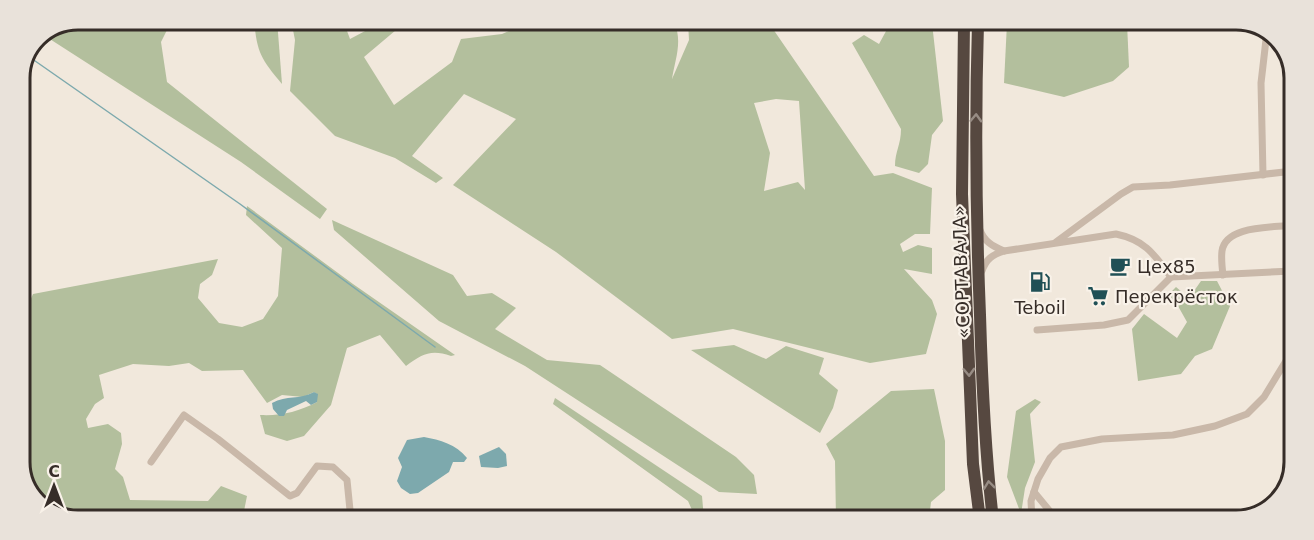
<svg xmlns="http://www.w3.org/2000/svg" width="1314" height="540" font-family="'DejaVu Sans',sans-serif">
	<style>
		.green { fill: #b3bf9d; fill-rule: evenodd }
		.water { fill: #7da9ad }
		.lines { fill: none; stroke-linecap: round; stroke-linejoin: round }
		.stream { stroke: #7da9ad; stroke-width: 1.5 }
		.street { stroke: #c9b8a9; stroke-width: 7 }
		.highway { stroke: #564840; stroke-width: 12 }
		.oneway { stroke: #978c84 }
		.labels { text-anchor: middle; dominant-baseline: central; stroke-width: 4.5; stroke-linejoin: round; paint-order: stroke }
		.poi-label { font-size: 18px; fill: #362d28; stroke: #f9f2e9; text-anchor: start }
		.street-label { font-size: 18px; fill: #362d28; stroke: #f9f2e9 }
		.rim { fill: none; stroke: #362d28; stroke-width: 3 }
	</style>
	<rect width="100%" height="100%" fill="#f1e8dc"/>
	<g class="green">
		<path d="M 78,20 L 172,20 L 161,42 L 167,82 L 327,209 L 320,219 L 241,162 L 42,34 Z"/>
		<path d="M 254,20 L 277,20 L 282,84 C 261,59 257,53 254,20 Z"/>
		<path d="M 291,20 L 343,20 L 350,39 L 384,21 L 392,21 L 396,30 L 364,57 L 394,105 L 452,62 L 461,39 L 502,34 L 531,21 L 674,22 C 683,41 675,60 672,79 L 689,40 L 688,22 L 778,22 L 773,29 L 874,176 L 893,173 L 932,188 L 930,234 L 915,234 L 900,244 L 903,252 L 918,245 L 932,248 L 932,274 L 904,269 L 932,300 L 937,314 L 926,354 L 870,363 L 733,329 L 672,339 L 556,252 L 453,185 L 516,119 L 464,94 L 412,156 L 443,178 L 436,183 L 395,158 L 335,136 L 290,91 L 295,40 ZM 776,99 L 799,101 L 805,190 L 798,182 L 764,191 L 770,153 L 754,103 Z"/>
		<path d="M 891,22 L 932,23 L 943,121 L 932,135 L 928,164 L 919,173 L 895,166 C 895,151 901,145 901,129 L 852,43 L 864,35 L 879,44 Z"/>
		<path d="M 1007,23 L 1127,23 L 1129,67 L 1113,81 L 1064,97 L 1004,83 Z"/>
		<path d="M 247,206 L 353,284 L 455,355 L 451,356 C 431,349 422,354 406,366 L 380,335 L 347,348 L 331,405 L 304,436 L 287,441 L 265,434 L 260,415 C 281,416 298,412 317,402 L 317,394 L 314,392 L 303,397 L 282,395 L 267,403 L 243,370 L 202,371 L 189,363 L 169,366 L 133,364 L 99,375 L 104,398 L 95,404 L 86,419 L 88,428 L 108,424 L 121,433 L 122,444 L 115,469 L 123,477 L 130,500 L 208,501 L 221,486 L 247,496 L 243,516 L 186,517 L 132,513 L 125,516 L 56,516 L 31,497 L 20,466 L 20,309 L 25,312 L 33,294 L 218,259 L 212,275 L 200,284 L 198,298 L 219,323 L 242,327 L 263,319 L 278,296 L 282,248 L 246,215 Z"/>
		<path d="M 332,220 L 453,275 L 467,296 L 492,293 L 516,308 L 495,329 L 547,360 L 600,365 L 736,457 L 754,475 L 757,494 L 719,492 L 525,366 L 439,321 L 334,230 Z"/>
		<path d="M 1201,281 L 1217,281 L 1230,306 L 1212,349 L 1195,356 L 1181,374 L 1138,381 L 1132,329 L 1144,314 L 1177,338 L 1187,322 L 1178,306 L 1164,299 L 1176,287 L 1189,298 Z"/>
		<path d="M 734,345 L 766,359 L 786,346 L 824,358 L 819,374 L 838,390 L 833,408 L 820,433 L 691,350 Z"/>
		<path d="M 934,389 L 945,441 L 945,490 L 931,502 L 929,519 L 836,519 L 835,461 L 826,444 L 891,391 Z"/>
		<path d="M 555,398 L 702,496 L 704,519 L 696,519 L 688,501 L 553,404 Z"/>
		<path d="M 1035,399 L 1041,402 L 1030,414 L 1035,462 L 1025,488 L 1021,514 L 1007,477 L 1016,411 Z"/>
	</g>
	<g class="water">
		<path d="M 314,392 L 318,394 L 317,402 L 311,405 L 306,401 L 287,410 L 284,416 L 279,416 L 273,409 L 272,403 C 287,395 299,400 314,392 Z"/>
		<path d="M 424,437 C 440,440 456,444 467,458 L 464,462 L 453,462 L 449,472 L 418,493 L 410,494 L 401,488 L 397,481 L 402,467 L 398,458 L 407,440 Z"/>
		<path d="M 499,447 L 506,454 L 507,466 L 498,468 L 481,467 L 479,456 Z"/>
	</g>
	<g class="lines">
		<path class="stream" d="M 28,56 L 240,204 L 435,347"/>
		<g class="street">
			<path d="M 1263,175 L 1261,83 L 1267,31"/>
			<path d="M 980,230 C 984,241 992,246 1004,251"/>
			<path d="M 1056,242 L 1121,194 L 1133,187 L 1170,185 L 1293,171"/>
			<path d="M 982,271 C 986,259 992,255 1004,251 L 1116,234 C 1145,240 1154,254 1171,277 L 1292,271"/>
			<path d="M 1223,275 C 1222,267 1221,259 1222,251 C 1226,225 1273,228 1293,225"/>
			<path d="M 1037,330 L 1104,325 L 1128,320 L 1171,277"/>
			<path d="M 151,462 L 184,415 L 218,439 L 290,496 L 297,493 L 317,466 L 333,467 L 347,480 L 350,510 L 347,517"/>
			<path d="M 1034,492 L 1053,515 L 1059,520"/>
			<path d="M 1032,520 L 1031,501 L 1038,479 L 1050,458 L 1061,447 L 1102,439 L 1173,435 L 1215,426 L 1247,414 L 1264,397 L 1292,351"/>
		</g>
		<g class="highway">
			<path d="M 964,23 L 962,194 L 973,464 L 980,520"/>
			<path d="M 978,23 C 975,120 976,217 980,315 C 982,383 985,452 993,520"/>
		</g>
	</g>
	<defs><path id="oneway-chevron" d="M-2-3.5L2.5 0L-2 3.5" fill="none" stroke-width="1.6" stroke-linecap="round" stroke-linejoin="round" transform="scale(1.5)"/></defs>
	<g class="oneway">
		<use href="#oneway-chevron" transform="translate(976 118) rotate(-88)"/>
		<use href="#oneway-chevron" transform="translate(969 372) rotate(88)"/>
		<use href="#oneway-chevron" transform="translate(989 485) rotate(-97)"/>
	</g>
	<defs>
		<g id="cafe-bare" transform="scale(1.62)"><path d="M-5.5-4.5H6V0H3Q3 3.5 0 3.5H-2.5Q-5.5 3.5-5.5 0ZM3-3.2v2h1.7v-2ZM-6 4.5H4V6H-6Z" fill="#205056" stroke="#f9f2e9" stroke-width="2.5" paint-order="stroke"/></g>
		<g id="fuel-bare" transform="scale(1.62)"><path d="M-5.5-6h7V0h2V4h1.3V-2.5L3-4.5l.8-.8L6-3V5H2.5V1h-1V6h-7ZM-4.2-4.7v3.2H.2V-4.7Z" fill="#205056" stroke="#f9f2e9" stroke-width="2.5" paint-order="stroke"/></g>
		<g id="supermarket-bare" transform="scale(1.62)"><path d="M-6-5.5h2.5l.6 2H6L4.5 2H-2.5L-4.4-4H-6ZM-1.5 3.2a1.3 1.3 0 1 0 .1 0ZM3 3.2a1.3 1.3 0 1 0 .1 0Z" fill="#205056" stroke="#f9f2e9" stroke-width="2.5" paint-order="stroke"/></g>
	</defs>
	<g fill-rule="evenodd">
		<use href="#cafe-bare" x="1120" y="266"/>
		<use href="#fuel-bare" x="1040" y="282"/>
		<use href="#supermarket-bare" x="1098" y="296"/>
	</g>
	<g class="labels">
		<g class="poi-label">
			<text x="1137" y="266">Цех85</text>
			<text x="1115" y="296">Перекрёсток</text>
			<text x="1040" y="307" text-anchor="middle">Teboil</text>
		</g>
		<g class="street-label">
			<text transform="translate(961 272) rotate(-92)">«СОРТАВАЛА»</text>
		</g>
	</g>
	<path d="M0 0H1314V540H0ZM78 30H1236A48 48 0 0 1 1284 78V462A48 48 0 0 1 1236 510H78A48 48 0 0 1 30 462V78A48 48 0 0 1 78 30Z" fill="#e9e2da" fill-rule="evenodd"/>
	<path class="rim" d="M78 30H1236A48 48 0 0 1 1284 78V462A48 48 0 0 1 1236 510H78A48 48 0 0 1 30 462V78A48 48 0 0 1 78 30Z"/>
	<g transform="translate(54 486)" stroke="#f9f2e9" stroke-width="4.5" paint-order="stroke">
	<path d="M0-4.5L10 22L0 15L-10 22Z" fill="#362d28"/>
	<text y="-9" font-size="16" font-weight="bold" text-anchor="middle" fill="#362d28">С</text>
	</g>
</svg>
